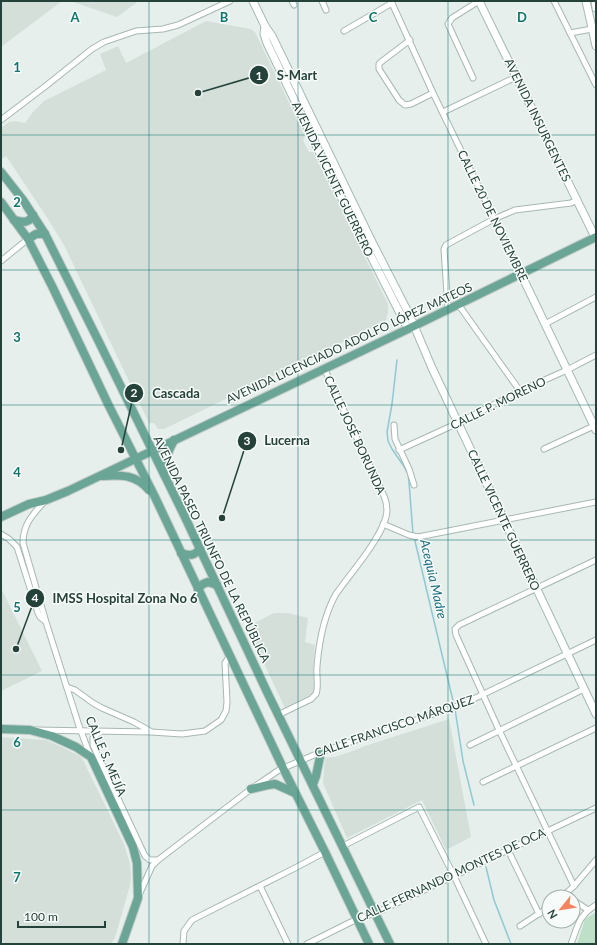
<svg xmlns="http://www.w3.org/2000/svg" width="597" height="945" font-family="Lato,sans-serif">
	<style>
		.built { fill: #d4dfda }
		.green { fill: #bfe0c8 }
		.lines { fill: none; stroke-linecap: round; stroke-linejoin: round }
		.stream { stroke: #8ec9d4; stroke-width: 1.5 }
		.street-casing { stroke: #a8b8b2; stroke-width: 7 }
		.secondary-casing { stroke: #a4bbb3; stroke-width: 9 }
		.primary-casing { stroke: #c2cac8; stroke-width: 10 }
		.street { stroke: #fff; stroke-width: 5 }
		.secondary { stroke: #fff; stroke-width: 7 }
		.primary { stroke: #6aa596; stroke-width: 8 }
		.grid { fill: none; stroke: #0f766e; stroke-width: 1; stroke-opacity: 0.55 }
		.labels { text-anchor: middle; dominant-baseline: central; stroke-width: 3; stroke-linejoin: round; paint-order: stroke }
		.street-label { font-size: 12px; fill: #24423a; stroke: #f7fbf9 }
		.water-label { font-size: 13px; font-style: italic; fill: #1c6f80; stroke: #f7fbf9 }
		.grid-label { font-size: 13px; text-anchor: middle; font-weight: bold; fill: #0f766e; stroke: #f7fbf9; stroke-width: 3; stroke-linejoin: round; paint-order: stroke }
		.leader { fill: none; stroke: #24423a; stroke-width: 1.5 }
		.callout-dot { fill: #24423a; stroke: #f7fbf9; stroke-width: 1.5 }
		.mark-label { font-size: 12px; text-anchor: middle; font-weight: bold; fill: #fff }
		.callout-label { font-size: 13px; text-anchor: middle; font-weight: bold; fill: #24423a; stroke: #f7fbf9; stroke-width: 3; stroke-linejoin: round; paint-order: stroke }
	</style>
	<rect width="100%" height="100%" fill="#e6efeb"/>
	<g class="built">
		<path d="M 1,1 L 62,1 L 1,47 Z"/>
		<path d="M 70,1 L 135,1 L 136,3 L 117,17 Z"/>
		<path d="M 206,21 L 251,29 L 255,32 L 305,136 L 303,141 L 309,152 L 313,152 L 388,304 L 388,313 L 386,320 L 382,323 L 164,429 L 158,429 L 154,423 L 149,423 L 64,245 L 48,219 L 6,156 L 2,159 L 1,159 L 1,128 L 9,122 L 16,121 L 25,123 L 33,112 L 44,101 L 106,70 L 100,54 L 118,46 L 126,63 Z"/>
		<path d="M 1,588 L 42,671 L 1,691 Z"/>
		<path d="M 274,613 L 288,613 L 308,618 L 305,642 L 315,645 L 313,668 L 314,693 L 285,708 L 247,627 Z"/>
		<path d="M 449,719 L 471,837 L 446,850 L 422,800 L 347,838 L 323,783 L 325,758 L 338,756 L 361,748 L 362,747 Z"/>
		<path d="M 1,737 L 46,740 L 62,747 L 81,757 L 83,760 L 124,844 L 130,864 L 131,875 L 130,885 L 115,938 L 111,944 L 4,944 L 1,938 Z"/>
	</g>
	<path class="green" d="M 596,912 L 596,944 L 577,944 L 585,919 Z"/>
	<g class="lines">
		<g class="stream">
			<path d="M 397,360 L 392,404 L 387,432 L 388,441 L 392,449 L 403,465 L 408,474 L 409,482 L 413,534"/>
			<path d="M 414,537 L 454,705"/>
			<path d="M 455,709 L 463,761 L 474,805"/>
			<path d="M 486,867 L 494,900 L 511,944"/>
		</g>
		<g class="street-casing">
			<g id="street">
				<path d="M 292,1 L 294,5"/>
				<path d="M 322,1 L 326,10"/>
				<path d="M 391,1 L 433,93 L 521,274"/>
				<path d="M 554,1 L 596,85"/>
				<path d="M 344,31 L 392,3"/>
				<path d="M 570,33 L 592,29"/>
				<path d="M 410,40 L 381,62 L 379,64 L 379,69 L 399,100 L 405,105 L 411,104 L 433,93"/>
				<path d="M 473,78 L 448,24 L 452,18 L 479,1"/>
				<path d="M 443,112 L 516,77"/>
				<path d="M 1,120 L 47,85 L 92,49 L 104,42 L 136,31 L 163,29 L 178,25 L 230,1"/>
				<path d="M 1,261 L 28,239"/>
				<path d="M 458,304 L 520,391"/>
				<path d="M 448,309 L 444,249 L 446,245 L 494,219 L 515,210 L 571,203 L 577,200"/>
				<path d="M 545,324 L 596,297"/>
				<path d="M 394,425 L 395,439 L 409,469 L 414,485"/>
				<path d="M 544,449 L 596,425"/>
				<path d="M 399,450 L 458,423 L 520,391 L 567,370 L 596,355"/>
				<path d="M 45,501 C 33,514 23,524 23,543 L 46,622 L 79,726 L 90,755"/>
				<path d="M 383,524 L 409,535 L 418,537 L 596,502"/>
				<path d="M 1,534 L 9,539 L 17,547 L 38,613 L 40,617 L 45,621"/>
				<path d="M 67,687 L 75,690 L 93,703 L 102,708 L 134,722 L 150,731"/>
				<path d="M 278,715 L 311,699 L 316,694 C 319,686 316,675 317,666 C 319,642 324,615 336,594 C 350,574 380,540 386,517 C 388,509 387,503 384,496 L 324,368"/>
				<path d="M 35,730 L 151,732 L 182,734 L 205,731 L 221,720 L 226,711 L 227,702 L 225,663 L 230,655"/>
				<path d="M 101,732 L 97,734 L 93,738 L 93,745 L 145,856 L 150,860 L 158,860"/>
				<path d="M 470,745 L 584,689"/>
				<path d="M 483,782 L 596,728"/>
				<path d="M 343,846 L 419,807 L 454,876 L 486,944"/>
				<path d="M 508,850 L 539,914"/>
				<path d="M 260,886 L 288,944"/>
				<path d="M 574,886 L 499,730 L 456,635 L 455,629 L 459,625 L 596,560"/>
				<path d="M 139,895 L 152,866 L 158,860 L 251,789 L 279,770 L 321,752 L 463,704 L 596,640"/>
				<path d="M 562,897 L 574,886 L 596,860"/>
				<path d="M 573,900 L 588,910"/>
				<path d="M 520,926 L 549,907"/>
				<path d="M 183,944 L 184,931 L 192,920 L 297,867 L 325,852"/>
				<path d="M 307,944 L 351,922 L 380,911 L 596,808"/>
				<path d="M 571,944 C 578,926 578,916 596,905"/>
			</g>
		</g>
		<g class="secondary-casing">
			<g id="secondary">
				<path d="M 253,1 L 265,26 L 272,36 L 371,240 L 410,316 L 432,368 L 596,714"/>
				<path d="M 479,1 L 596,239"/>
				<path d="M 586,1 L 596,46"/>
				<path d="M 595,1 L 596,8"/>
				<path d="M 265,26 L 264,34 L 267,43 L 338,191 L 408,329"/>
				<path d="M 521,274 L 596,430"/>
			</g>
		</g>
		<g class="primary-casing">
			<g id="primary">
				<path d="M 1,172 L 23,200 L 45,234 L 98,340 L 184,515 L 268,694 L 390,944"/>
				<path d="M 1,202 L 28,239 L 52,286 L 108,404 L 154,495 L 283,768 L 325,852 L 369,944"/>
				<path d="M 14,220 C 23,222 29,224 33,215"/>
				<path d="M 28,239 L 36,234 L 45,234"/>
				<path d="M 164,474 C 164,462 168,451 174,440"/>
				<path d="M 102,476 C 121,475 135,474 149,490"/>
				<path d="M 1,517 L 29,504 L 46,500 L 68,491 L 408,329 L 596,237"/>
				<path d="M 181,553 C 190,556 194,556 200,549"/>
				<path d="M 198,589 L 203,584 L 208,582 L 217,585"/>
				<path d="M 1,729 L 30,730 L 52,736 L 76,747 L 91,757 L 133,847 L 137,863 L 138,898 L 122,944"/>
				<path d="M 313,784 L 316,776 L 321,752"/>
				<path d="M 251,789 L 268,785 L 275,784 L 295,793"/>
			</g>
		</g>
		<use href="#street" class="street"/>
		<use href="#secondary" class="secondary"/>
		<use href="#primary" class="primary"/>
	</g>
	<path class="grid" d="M 149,1 L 149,944M 298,1 L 298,944M 448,1 L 448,944M 1,135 L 596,135M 1,270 L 596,270M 1,405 L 596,405M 1,540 L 596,540M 1,675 L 596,675M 1,810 L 596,810"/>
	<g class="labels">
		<g class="street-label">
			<text transform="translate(538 120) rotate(64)">AVENIDA INSURGENTES</text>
			<text transform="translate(333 179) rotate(64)">AVENIDA VICENTE GUERRERO</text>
			<text transform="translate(493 216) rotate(64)">CALLE 20 DE NOVIEMBRE</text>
			<text transform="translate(349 343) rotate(-25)">AVENIDA LICENCIADO ADOLFO LÓPEZ MATEOS</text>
			<text transform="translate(498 403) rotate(-26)">CALLE P. MORENO</text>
			<text transform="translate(355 435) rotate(65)">CALLE JOSÉ BORUNDA</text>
			<text transform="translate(504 520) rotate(65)">CALLE VICENTE GUERRERO</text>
			<text transform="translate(212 549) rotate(64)">AVENIDA PASEO TRIUNFO DE LA REPÚBLICA</text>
			<text transform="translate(394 726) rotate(-19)">CALLE FRANCISCO MÁRQUEZ</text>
			<text transform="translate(106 756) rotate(67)">CALLE S. MEJÍA</text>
			<text transform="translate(451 875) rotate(-25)">CALLE FERNANDO MONTES DE OCA</text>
		</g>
		<g class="water-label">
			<text transform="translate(434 579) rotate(77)">Acequia Madre</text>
		</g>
	</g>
	<g class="grid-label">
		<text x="75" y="22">A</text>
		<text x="224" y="22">B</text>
		<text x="373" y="22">C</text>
		<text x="522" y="22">D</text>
		<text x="17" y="72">1</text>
		<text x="17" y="207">2</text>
		<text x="17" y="342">3</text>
		<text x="17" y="477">4</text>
		<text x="17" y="612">5</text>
		<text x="17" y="747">6</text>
		<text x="17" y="882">7</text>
	</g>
	<path class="leader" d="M198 93L259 75M121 450L134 393M222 518L247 441M16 649L35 598"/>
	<g class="callout-dot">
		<circle cx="198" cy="93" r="4"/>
		<circle cx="121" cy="450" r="4"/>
		<circle cx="222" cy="518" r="4"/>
		<circle cx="16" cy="649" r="4"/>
		<circle cx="259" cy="75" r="10"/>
		<circle cx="134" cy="393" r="10"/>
		<circle cx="247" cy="441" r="10"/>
		<circle cx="35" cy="598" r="10"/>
	</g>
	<g class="mark-label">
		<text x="259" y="80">1</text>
		<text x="134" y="397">2</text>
		<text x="247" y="445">3</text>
		<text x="35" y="602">4</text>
	</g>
	<g class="callout-label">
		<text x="297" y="80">S-Mart</text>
		<text x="176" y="398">Cascada</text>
		<text x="287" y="445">Lucerna</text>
		<text x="125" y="603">IMSS Hospital Zona No 6</text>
	</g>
	<rect width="597" height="945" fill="none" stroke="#24423a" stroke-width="4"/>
	<g transform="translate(561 909) rotate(240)"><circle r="19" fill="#f7fbf9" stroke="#a3b1ad"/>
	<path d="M0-3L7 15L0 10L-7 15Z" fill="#f4845f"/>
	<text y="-6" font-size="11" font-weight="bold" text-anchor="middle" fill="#24423a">N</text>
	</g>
	<path d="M18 921v6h87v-6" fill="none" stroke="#24423a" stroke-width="2"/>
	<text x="24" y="921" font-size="12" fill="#24423a" stroke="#f7fbf9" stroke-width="3" paint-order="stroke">100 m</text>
</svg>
